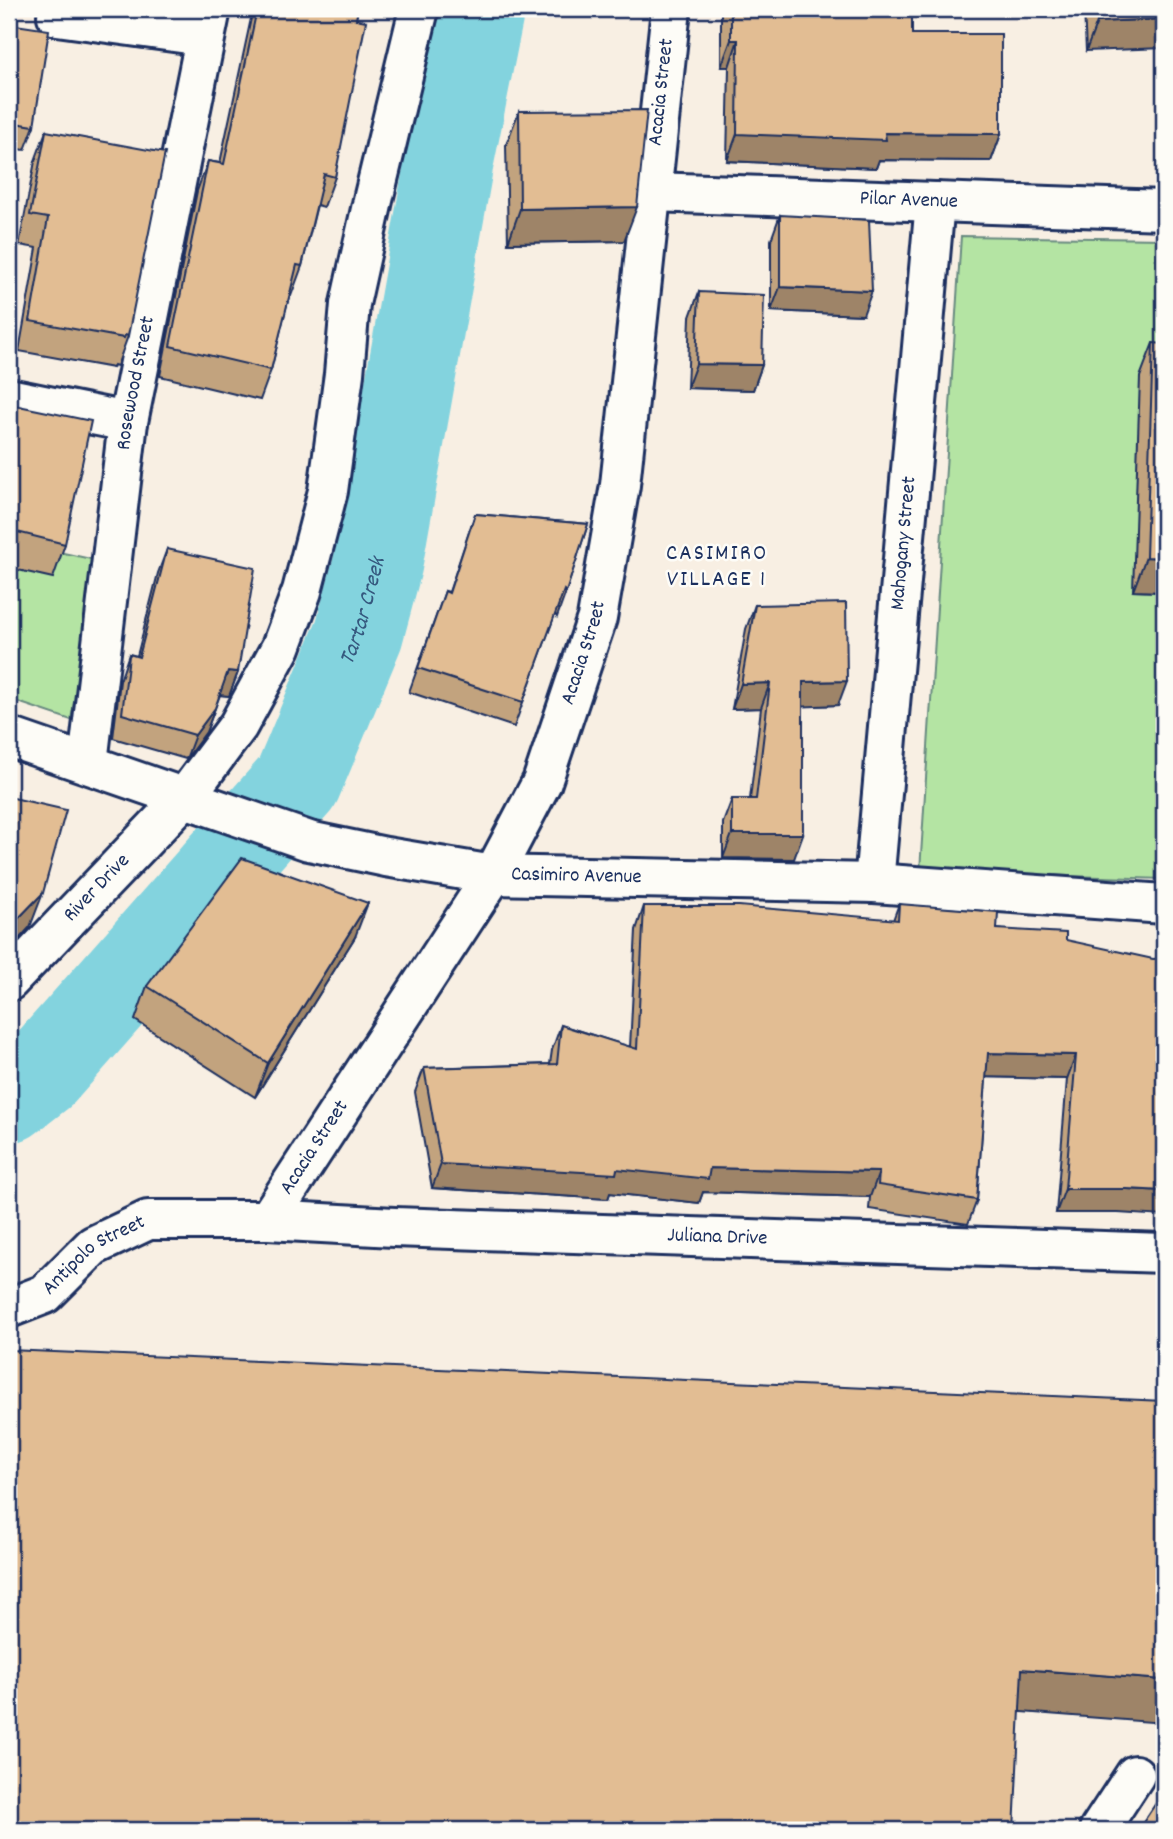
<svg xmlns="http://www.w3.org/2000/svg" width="1173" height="1839" font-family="Dekko,sans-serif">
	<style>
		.green { fill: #b4e4a3; stroke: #688a80; stroke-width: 2 }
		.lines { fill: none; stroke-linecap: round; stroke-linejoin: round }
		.river { stroke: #83d3de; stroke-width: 89 }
		.minor-casing { stroke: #1b2f5e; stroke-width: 44 }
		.minor { stroke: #fdfcf7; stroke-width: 38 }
		.wall { fill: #c2a37e; stroke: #1b2f5e; stroke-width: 2 }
		.shaded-wall { fill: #9e8467; stroke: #1b2f5e; stroke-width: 2 }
		.building { fill: #e2bd93; stroke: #1b2f5e; stroke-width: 2 }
		.labels { text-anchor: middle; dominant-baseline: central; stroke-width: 5; stroke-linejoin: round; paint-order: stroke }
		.street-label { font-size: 21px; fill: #1b2f5e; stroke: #fdfcf7 }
		.neighbourhood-label { font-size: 23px; letter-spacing: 2px; fill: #1b2f5e; stroke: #fdfcf7 }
		.water-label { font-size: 23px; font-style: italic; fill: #35587e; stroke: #fdfcf7 }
	</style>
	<rect width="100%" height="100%" fill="#f8efe3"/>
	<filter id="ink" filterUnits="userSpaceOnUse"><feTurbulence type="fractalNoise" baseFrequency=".0143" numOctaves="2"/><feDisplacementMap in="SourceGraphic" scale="14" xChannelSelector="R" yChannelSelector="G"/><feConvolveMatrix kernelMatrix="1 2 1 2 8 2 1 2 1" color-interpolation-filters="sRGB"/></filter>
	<g filter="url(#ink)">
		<g class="green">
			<path d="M 961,236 L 1164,239 L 1164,879 L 920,871 Z"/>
			<path d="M 9,541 L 100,561 L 71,720 L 9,699 Z"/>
		</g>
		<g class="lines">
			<path class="river" id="s1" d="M 9,1098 L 41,1073 L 297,783 L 359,634 L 378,563 L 449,163 L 480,9"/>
			<g class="minor-casing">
				<g id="minor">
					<path d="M 57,16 L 203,36"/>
					<path id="s2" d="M 652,192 L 1164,210"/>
					<path d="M 9,398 L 128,422"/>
					<path id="s3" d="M 9,737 L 309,841 L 386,857 L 493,875 L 874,883 L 1164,904"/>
					<path id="s4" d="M 88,763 L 128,422 L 211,9"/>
					<path id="s5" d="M 874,883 L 935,202"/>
					<path id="s6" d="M 9,981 L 185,797 L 238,726 L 281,647 L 302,591 L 328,491 L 344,374 L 350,304 L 373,200 L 419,9"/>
					<path id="s7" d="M 268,1220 L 493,875 L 542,782 L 597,618 L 620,485 L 671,9"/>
					<path id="s8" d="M 9,1308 L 45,1294 L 93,1246 L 148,1220 L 268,1220 L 394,1227 L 1164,1253"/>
					<path d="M 1099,1830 L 1135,1775"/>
				</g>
			</g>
			<use href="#minor" class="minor"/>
		</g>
		<g class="wall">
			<path d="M 253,9 L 358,9 L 356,19 L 335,177 L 324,207 L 317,205 L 302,266 L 291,296 L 289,296 L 271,370 L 260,400 L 160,376 L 197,191 L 208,161 L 220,163 Z"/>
			<path d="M 721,9 L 912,9 L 912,34 L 1001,134 L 991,161 L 879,160 L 876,168 L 727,161 L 729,67 L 721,67 Z"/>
			<path d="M 1084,9 L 1164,9 L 1086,51 Z"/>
			<path d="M 9,24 L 34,126 L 25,150 L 9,148 Z"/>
			<path d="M 519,111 L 624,241 L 508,243 L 506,145 Z"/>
			<path d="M 46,131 L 128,336 L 117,366 L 114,365 L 113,368 L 19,351 L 37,248 L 19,245 L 35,161 Z"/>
			<path d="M 780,215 L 863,315 L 771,311 L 771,240 Z"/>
			<path d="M 699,292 L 762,365 L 753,390 L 687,388 L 690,317 Z"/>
			<path d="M 1153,343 L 1164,592 L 1133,591 L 1140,377 Z"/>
			<path d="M 9,404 L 65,544 L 53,578 L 9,568 Z"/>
			<path d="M 475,514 L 588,524 L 566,592 L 557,617 L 555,614 L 514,727 L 409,692 L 445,591 L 449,592 Z"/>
			<path d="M 167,549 L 238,672 L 229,696 L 220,695 L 206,732 L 186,759 L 113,738 L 120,681 L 129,654 L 137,656 L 158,573 Z"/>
			<path d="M 755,605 L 838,705 L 803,706 L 794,859 L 723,858 L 723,823 L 732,799 L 750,799 L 761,708 L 732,709 L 746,629 Z"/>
			<path d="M 899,904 L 997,929 L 1066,940 L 1118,1213 L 1056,1213 L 1067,1079 L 986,1077 L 977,1200 L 968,1224 L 869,1209 L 870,1197 L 703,1192 L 699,1203 L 610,1193 L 608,1199 L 432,1188 L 415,1092 L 424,1068 L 550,1064 L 552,1050 L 561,1025 L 630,1047 L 636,930 L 644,906 L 893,920 Z"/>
			<path d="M 355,937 L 255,1097 L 135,1020 L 147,986 Z"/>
		</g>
		<g class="shaded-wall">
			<path d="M 559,9 L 632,9 L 631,13 L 556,15 Z"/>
			<path d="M 1164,19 L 1164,48 L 1086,51 L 1097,22 Z"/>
			<path d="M 731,40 L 738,40 L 729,67 L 721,67 Z"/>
			<path d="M 885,133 L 1001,134 L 991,161 L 879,160 L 876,168 L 727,161 L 737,134 Z"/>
			<path d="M 637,207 L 624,241 L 508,243 L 520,209 Z"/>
			<path d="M 780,287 L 872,291 L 863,315 L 771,311 Z"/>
			<path d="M 696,364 L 762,365 L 753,390 L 687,388 Z"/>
			<path d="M 1146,557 L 1164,558 L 1164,592 L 1133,591 Z"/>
			<path d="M 228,671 L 238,672 L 229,696 L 219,695 Z"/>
			<path d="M 847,681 L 838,705 L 794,707 L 803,682 Z"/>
			<path d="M 770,683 L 761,708 L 732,709 L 741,684 Z"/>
			<path d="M 215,708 L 206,732 L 186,759 L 195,735 Z"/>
			<path d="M 732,834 L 803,834 L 794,859 L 723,858 Z"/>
			<path d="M 43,893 L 30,927 L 9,950 L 9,928 Z"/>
			<path d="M 368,903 L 355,937 L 255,1097 L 268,1063 Z"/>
			<path d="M 988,1053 L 1076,1055 L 1067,1079 L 979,1077 Z"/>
			<path d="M 441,1164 L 617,1169 L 710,1168 L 879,1172 L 870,1197 L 703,1192 L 699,1203 L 610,1193 L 608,1199 L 432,1188 Z"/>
			<path d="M 1065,1189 L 1127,1189 L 1164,1191 L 1164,1216 L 1118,1213 L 1056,1213 Z"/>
			<path d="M 1022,1669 L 1164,1680 L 1164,1723 L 1007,1711 Z"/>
		</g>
		<g class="building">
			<path d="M 257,9 L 358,9 L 356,19 L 366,21 L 335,177 L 324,174 L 302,266 L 297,265 L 271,370 L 170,346 L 208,161 L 224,164 Z"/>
			<path d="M 731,9 L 912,9 L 912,34 L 1001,34 L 1001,134 L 885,133 L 886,140 L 737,134 L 738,40 L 731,40 Z"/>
			<path d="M 1096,9 L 1164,9 L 1164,19 L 1097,22 Z"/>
			<path d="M 9,24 L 49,30 L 34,126 L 9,122 Z"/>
			<path d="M 647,110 L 637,207 L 520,209 L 519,111 Z"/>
			<path d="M 46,131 L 165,153 L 128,336 L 125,335 L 124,338 L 30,321 L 48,218 L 30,215 Z"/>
			<path d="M 780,215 L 869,220 L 872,291 L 780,287 Z"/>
			<path d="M 699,292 L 764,295 L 762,365 L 696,364 Z"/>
			<path d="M 1153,343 L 1164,344 L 1164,558 L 1146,557 Z"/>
			<path d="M 9,404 L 91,421 L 65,544 L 9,530 Z"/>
			<path d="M 475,514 L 588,524 L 566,592 L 564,590 L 523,702 L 418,668 L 445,591 L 449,593 Z"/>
			<path d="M 167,549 L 255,568 L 238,672 L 228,671 L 215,708 L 195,735 L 122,714 L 129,656 L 129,654 L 139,657 Z"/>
			<path d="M 846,603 L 847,681 L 803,682 L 803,834 L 732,834 L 732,799 L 756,799 L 770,683 L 741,684 L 755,605 Z"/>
			<path d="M 9,797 L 66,810 L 43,893 L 9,928 Z"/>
			<path d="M 242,858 L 368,903 L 268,1063 L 147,986 Z"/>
			<path d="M 899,904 L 998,912 L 997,929 L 1066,933 L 1066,940 L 1153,959 L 1164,958 L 1164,1191 L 1127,1189 L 1065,1189 L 1076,1055 L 988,1053 L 977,1200 L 878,1185 L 879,1172 L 710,1168 L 708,1179 L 617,1169 L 616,1174 L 441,1164 L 424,1068 L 557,1064 L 561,1025 L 637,1049 L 644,906 L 739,906 L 898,920 Z"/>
			<path d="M 9,1350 L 1164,1401 L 1164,1680 L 1022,1669 L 1014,1830 L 9,1830 Z"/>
			<path d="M 1164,1791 L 1164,1830 L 1138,1830 Z"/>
		</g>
	</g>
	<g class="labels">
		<g class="street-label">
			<text stroke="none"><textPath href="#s7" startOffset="1220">Acacia Street</textPath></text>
			<text stroke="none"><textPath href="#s2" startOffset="257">Pilar Avenue</textPath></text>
			<text stroke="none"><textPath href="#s4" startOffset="383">Rosewood Street</textPath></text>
			<text stroke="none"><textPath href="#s5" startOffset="341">Mahogany Street</textPath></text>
			<text stroke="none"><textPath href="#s7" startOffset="653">Acacia Street</textPath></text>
			<text stroke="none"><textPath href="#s3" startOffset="588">Casimiro Avenue</textPath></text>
			<text stroke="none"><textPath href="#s6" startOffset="128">River Drive</textPath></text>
			<text stroke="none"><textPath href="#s7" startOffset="86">Acacia Street</textPath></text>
			<text stroke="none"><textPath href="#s8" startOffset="737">Juliana Drive</textPath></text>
			<text stroke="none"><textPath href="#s8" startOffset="102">Antipolo Street</textPath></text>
		</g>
		<g class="neighbourhood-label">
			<text x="717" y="554">CASIMIRO<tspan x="717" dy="26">VILLAGE 1</tspan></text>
		</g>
		<g class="water-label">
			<text stroke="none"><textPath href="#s1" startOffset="612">Tartar Creek</textPath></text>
		</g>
	</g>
	<rect width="1173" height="1839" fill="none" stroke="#fdfcf7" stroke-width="35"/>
	<rect x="18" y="18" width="1138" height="1804" fill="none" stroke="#1b2f5e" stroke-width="2.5" filter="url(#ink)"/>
</svg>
